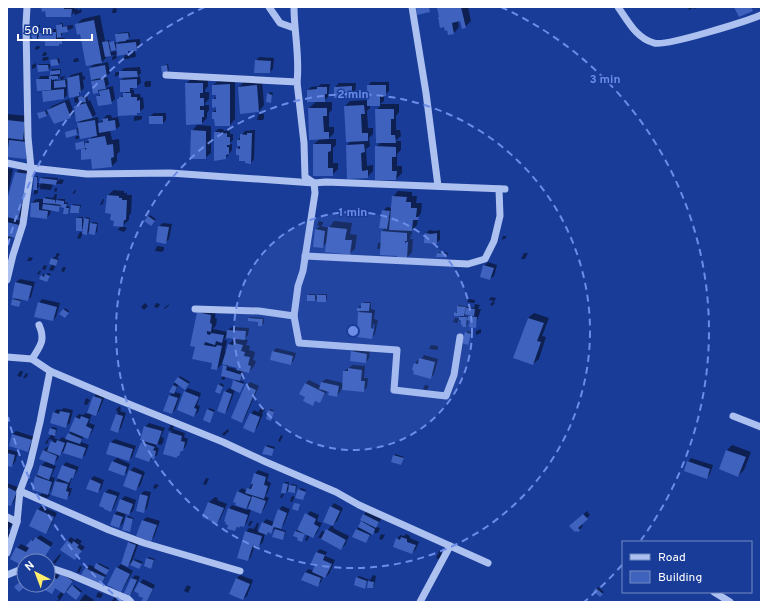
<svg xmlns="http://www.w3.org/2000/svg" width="768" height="609" font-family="Overpass,sans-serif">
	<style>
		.shadow { fill: #0007; fill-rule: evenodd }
		.building { fill: #3e62bd }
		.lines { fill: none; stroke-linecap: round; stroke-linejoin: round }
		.minor { stroke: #adc1f1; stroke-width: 7 }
		.ring { fill: none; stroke: #6c8ce6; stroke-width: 2; stroke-dasharray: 7 5 }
		.centre { fill: #6c8ce6; stroke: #193c98; stroke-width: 2 }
		.ring-label { font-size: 12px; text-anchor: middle; font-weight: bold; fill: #6c8ce6; stroke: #193c98; stroke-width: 3; stroke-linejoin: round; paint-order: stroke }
	</style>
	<rect width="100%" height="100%" fill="#193c98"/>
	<g class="shadow">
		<path d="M 42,7 L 75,7 L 74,9 L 78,9 L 78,11 L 81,9 L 82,12 L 75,15 L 74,12 L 71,16 L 46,10 Z"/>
		<path d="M 439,7 L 468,7 L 471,21 L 465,27 L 461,20 L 458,21 L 459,27 L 454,33 L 449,34 L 448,29 L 440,16 L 438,8 Z"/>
		<path d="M 688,7 L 700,7 L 694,9 L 694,7 L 689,10 Z"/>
		<path d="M 113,8 L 117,9 L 116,13 L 112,13 Z"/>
		<path d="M 100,15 L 105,41 L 109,40 L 110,43 L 116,42 L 116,45 L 120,41 L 116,35 L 118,33 L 129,32 L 130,37 L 127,40 L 140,39 L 140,46 L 136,50 L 131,50 L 125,55 L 131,55 L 132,52 L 135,51 L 136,56 L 135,57 L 131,58 L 131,57 L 129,59 L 124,59 L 124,57 L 127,53 L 118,53 L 115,56 L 116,56 L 117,58 L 115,59 L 112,60 L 112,58 L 114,55 L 108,56 L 100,64 L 108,62 L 110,73 L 107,75 L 109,84 L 105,88 L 113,86 L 115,99 L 111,103 L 97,97 L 101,93 L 100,89 L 98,92 L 92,81 L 95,78 L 90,68 L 95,63 L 76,25 L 82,19 ZM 118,47 L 118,51 L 109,52 L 109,51 L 116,49 Z"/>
		<path d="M 63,23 L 63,26 L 73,25 L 73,28 L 62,32 L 62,35 L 59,38 L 65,38 L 65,39 L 58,45 L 46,41 L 40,36 L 37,39 L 32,26 L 34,25 L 40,25 L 40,29 L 38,30 L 38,35 L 43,30 L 57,29 L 57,25 L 58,24 Z"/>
		<path d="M 37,46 L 39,46 L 40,48 L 36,50 L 35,48 Z"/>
		<path d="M 44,52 L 46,52 L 47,54 L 44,57 L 49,57 L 48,60 L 43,61 L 42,59 L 45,56 L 42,56 Z"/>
		<path d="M 259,57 L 274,58 L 273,69 L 270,72 L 256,61 Z"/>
		<path d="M 59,58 L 60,63 L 58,64 L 51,61 Z"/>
		<path d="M 78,58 L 79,61 L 77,62 L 73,62 L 74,59 Z"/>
		<path d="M 36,63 L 36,67 L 32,69 L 32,65 Z"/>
		<path d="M 40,64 L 50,64 L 50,69 L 48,70 L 38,65 Z"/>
		<path d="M 168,64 L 169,70 L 167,72 L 162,66 Z"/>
		<path d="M 140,67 L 141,73 L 137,77 L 140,76 L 141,83 L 131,90 L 134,90 L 134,94 L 140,94 L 141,98 L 143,97 L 144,108 L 137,114 L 118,100 L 127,91 L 121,81 L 125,76 L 120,74 L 115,77 L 115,74 L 116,72 L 120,72 L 124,68 Z"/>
		<path d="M 52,69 L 61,69 L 60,77 L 66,76 L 62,80 L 68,79 L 71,75 L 82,72 L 83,77 L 85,76 L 85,79 L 83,80 L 84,88 L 77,96 L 87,96 L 88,101 L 90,100 L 96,114 L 92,118 L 98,117 L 99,123 L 107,115 L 111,115 L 112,118 L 118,117 L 120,126 L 116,129 L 110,130 L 112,140 L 119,139 L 120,151 L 117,154 L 117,161 L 112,166 L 92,158 L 82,150 L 84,147 L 76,143 L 85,141 L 85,144 L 94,135 L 80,136 L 78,139 L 75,139 L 76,136 L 80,136 L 80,132 L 78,133 L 77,128 L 79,128 L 78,123 L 82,120 L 75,106 L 79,102 L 75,103 L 74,99 L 77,95 L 68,84 L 67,84 L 67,95 L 64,98 L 43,92 L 45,90 L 37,80 L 41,76 L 51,76 L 51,71 ZM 60,76 L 61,80 L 56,80 Z"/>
		<path d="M 192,78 L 208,78 L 208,86 L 205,90 L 205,92 L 209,92 L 209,99 L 205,103 L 205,105 L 209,105 L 209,110 L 207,113 L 207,118 L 202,123 L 186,84 Z"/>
		<path d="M 235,79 L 235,119 L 230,125 L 213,112 L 217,109 L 213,100 L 217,96 L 213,85 L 219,80 Z"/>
		<path d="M 262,80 L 264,105 L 259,111 L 239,87 L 244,82 Z"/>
		<path d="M 146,81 L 151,81 L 151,85 L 150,87 L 145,87 L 144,83 Z"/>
		<path d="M 371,82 L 389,82 L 389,91 L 384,95 L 384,101 L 380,104 L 399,104 L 399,112 L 396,116 L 396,130 L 400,130 L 401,136 L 395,141 L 401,141 L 401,150 L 397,154 L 397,166 L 402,166 L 402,173 L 396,179 L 376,147 L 381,142 L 376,110 L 381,105 L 370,105 L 370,108 L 367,111 L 368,128 L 373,128 L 373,134 L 369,138 L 370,146 L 366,149 L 367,166 L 373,165 L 373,171 L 367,177 L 348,178 L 347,145 L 351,141 L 345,106 L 350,101 L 368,100 L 368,86 Z"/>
		<path d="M 339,83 L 356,83 L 355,93 L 352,97 L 335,87 Z"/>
		<path d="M 321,84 L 330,84 L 328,97 L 323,102 L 332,102 L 332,110 L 329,113 L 329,127 L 334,127 L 334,133 L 328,139 L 336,139 L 336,145 L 333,148 L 333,163 L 338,163 L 338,169 L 332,175 L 314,175 L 314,144 L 320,139 L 309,108 L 317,101 L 308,90 L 311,87 L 319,86 Z"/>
		<path d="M 270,92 L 273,93 L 270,102 L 268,94 Z"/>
		<path d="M 69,99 L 74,113 L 70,117 L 48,110 L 52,106 Z"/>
		<path d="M 46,110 L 48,114 L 46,115 L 38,114 Z"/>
		<path d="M 154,113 L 166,113 L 166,120 L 163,123 L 150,116 Z"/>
		<path d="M 7,114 L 30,116 L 28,133 L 24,138 L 30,138 L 29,154 L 25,158 L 8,154 L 7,155 Z"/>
		<path d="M 259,114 L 264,114 L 264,118 L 263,120 L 257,120 L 258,116 Z"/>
		<path d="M 135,116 L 142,116 L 142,119 L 140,120 L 134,121 L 134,118 Z"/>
		<path d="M 197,125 L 211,126 L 211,153 L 205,158 L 192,131 Z"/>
		<path d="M 218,129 L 223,129 L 224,131 L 230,130 L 230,134 L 233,134 L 233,140 L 229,144 L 232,144 L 232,150 L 226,158 L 215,132 Z"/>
		<path d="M 255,130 L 254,159 L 251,163 L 240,154 L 237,149 L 241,145 L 238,140 L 245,131 Z"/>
		<path d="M 21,167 L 34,169 L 24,213 L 17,220 L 22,221 L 9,242 L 7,241 L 7,168 L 13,169 L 7,198 L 9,198 L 16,173 Z"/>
		<path d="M 37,176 L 38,176 L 37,183 L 39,183 L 39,186 L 43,182 L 40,182 L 42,177 L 58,178 L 57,182 L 60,179 L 64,180 L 62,184 L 53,184 L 51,190 L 40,189 L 40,186 L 36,190 L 38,190 L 38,193 L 34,195 L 34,191 L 36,189 L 35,177 Z"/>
		<path d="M 55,188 L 57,188 L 57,191 L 54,192 Z"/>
		<path d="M 75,190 L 76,190 L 75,193 L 72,194 Z"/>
		<path d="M 114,190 L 124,191 L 124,193 L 127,193 L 127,195 L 132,195 L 131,213 L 129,216 L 129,220 L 122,226 L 127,228 L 124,232 L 118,230 L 121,225 L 115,220 L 112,213 L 108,195 Z"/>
		<path d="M 398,191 L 412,192 L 412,196 L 417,196 L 416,203 L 422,203 L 421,213 L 418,217 L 417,225 L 412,230 L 412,234 L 410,236 L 413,237 L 410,237 L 410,239 L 413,239 L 412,252 L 407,258 L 381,247 L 379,249 L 377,249 L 378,243 L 382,242 L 382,231 L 385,228 L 383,211 L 387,207 L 392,208 L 393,197 Z"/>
		<path d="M 55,194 L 57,194 L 56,201 L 58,199 L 65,199 L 65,202 L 68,203 L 67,206 L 70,207 L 68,213 L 65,207 L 61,206 L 59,211 L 51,210 L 50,214 L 47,218 L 31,216 L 32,203 L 36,199 L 44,199 L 46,197 L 53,198 Z"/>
		<path d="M 103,199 L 104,199 L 103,204 L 100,205 Z"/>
		<path d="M 73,204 L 81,205 L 80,210 L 79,212 L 72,206 Z"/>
		<path d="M 150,215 L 156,219 L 151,225 L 145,221 Z"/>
		<path d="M 79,217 L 83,217 L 83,220 L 86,217 L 90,218 L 89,231 L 87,234 L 84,228 L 81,230 L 77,218 Z"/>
		<path d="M 319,221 L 323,222 L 323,224 L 321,226 L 329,228 L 334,221 L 352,223 L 350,234 L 357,235 L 355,249 L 349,254 L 327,242 L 323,246 L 316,229 L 320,226 L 317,225 Z"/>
		<path d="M 93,222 L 98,223 L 97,232 L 95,234 L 91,224 Z"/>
		<path d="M 163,223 L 172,224 L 169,239 L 166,242 L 159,226 Z"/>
		<path d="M 429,230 L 435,231 L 440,230 L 440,240 L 436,243 L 426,233 Z"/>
		<path d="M 80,232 L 83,233 L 80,239 L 77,238 Z"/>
		<path d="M 503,236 L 506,236 L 506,238 L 502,240 Z"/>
		<path d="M 157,246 L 164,247 L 164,250 L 162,252 L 155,251 Z"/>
		<path d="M 439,252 L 448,253 L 448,255 L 446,256 L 438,253 Z"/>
		<path d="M 57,253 L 60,254 L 57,258 L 59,259 L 53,271 L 49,270 L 52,264 L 52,258 L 55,257 Z"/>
		<path d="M 524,253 L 528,253 L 525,259 L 521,259 Z"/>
		<path d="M 29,257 L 33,258 L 31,261 L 27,261 Z"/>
		<path d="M 488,262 L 497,265 L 494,276 L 490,279 L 484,266 Z"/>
		<path d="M 44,265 L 47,266 L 45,270 L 42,269 Z"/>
		<path d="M 63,267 L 66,267 L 64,272 L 61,271 Z"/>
		<path d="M 40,270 L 41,272 L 38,275 L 37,274 Z"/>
		<path d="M 48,273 L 51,274 L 47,281 L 42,276 L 43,274 L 46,275 Z"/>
		<path d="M 20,279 L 35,282 L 31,297 L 27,300 L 22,299 L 19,306 L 13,300 L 15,298 L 16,282 Z"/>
		<path d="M 309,294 L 316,294 L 316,297 L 319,294 L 327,294 L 327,299 L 325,301 L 318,297 L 315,300 L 308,295 Z"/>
		<path d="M 491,297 L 496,298 L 494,302 L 495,303 L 492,306 L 490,304 L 494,301 L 489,300 Z"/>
		<path d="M 42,299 L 60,303 L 56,317 L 53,320 L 39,303 Z"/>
		<path d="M 469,299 L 475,300 L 475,302 L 474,303 L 467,302 Z"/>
		<path d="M 364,302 L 371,302 L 371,309 L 375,310 L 374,319 L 378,320 L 375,334 L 371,338 L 359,312 L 361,310 L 358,310 L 359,306 L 362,307 ZM 373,324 L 375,324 L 373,335 L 371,335 Z"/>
		<path d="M 145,303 L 148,306 L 144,310 L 141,307 Z"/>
		<path d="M 156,303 L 160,304 L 158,308 L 154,307 Z"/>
		<path d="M 169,304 L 169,305 L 165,309 L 164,308 Z"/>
		<path d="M 475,304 L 480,305 L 478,309 L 481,309 L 475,327 L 471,320 L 468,319 L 467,325 L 466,326 L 462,319 L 459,319 L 457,323 L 453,322 L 455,318 L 460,319 L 460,315 L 455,313 L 458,311 L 458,307 L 459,305 L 474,308 ZM 465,313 L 474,315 L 474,316 L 465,316 Z"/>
		<path d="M 65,308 L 69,311 L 67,316 L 64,310 Z"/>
		<path d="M 216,310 L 215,318 L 217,319 L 216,325 L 213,329 L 228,332 L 228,330 L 232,327 L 249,328 L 248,335 L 244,339 L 248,340 L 246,345 L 250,346 L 249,350 L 255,352 L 253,360 L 256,361 L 254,366 L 249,372 L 244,371 L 243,377 L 239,380 L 244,382 L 243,385 L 235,390 L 228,409 L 225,413 L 225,392 L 229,388 L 232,389 L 236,379 L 226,377 L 224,380 L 221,379 L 223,376 L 224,366 L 226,364 L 223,363 L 217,369 L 213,362 L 196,346 L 198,313 ZM 226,337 L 235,338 L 229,344 L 227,351 L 225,351 L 227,340 L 224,340 ZM 228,364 L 238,367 L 237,369 L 228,367 Z"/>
		<path d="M 534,313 L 549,318 L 542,336 L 546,337 L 539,359 L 533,364 L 515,358 L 528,318 Z"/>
		<path d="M 250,317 L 264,318 L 264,323 L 262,325 L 259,321 L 249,319 Z"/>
		<path d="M 481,329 L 481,333 L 476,335 L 476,331 Z"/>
		<path d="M 468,331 L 472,333 L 467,344 L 466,333 Z"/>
		<path d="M 431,345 L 438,346 L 438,349 L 437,350 L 429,349 Z"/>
		<path d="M 276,348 L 296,353 L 294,360 L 291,364 L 273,352 Z"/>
		<path d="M 356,348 L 370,350 L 369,358 L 366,362 L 352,352 Z"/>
		<path d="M 424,355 L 438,359 L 434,374 L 431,378 L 414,364 L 418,360 L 420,361 Z"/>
		<path d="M 353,365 L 365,366 L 364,378 L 368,378 L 367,387 L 363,391 L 341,389 L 340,392 L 336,396 L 328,390 L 320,402 L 317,400 L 312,404 L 306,396 L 306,383 L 309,380 L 321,386 L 322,382 L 326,379 L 343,383 L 344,371 Z"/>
		<path d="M 20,371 L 23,371 L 21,377 L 17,376 Z"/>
		<path d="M 26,373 L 28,374 L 26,378 L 23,378 Z"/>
		<path d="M 180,376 L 190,382 L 187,387 L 179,384 L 175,392 L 181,394 L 175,410 L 172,413 L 164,411 L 170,395 L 173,392 L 171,391 L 173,385 Z"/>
		<path d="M 250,382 L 259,386 L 245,418 L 242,422 L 246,386 Z"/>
		<path d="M 220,383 L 224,385 L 220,393 L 219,385 Z"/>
		<path d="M 425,385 L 429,386 L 427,390 L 423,389 Z"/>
		<path d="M 188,388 L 201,393 L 197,405 L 200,406 L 198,412 L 194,416 L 185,392 Z"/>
		<path d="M 97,393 L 105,396 L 99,411 L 96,415 L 92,413 L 89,423 L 95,425 L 91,434 L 88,438 L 84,436 L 81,442 L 89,445 L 85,455 L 82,458 L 66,449 L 60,454 L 57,460 L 52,465 L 56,466 L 51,477 L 55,478 L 51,490 L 47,494 L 50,494 L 49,497 L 47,498 L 40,496 L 42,492 L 36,477 L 38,474 L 41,466 L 46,461 L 43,451 L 47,447 L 49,448 L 53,440 L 49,439 L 47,444 L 45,443 L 52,434 L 51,428 L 52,427 L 57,428 L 56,433 L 53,436 L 55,436 L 54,438 L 59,440 L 62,437 L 66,439 L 71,431 L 76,417 L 79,414 L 83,415 L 86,413 L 88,414 L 94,397 Z"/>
		<path d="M 86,398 L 90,400 L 87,405 L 84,404 Z"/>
		<path d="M 120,406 L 121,410 L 120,411 L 126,413 L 121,428 L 117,432 L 111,430 L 118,413 L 116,409 Z"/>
		<path d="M 262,407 L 265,409 L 262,413 L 263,414 L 257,428 L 253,431 L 251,414 L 254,410 L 258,412 Z"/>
		<path d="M 64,408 L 73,410 L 70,423 L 66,426 L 54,413 L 57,409 L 61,410 Z"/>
		<path d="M 209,408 L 215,410 L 210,421 L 208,410 Z"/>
		<path d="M 270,409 L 274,410 L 271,419 L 269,411 Z"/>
		<path d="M 149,423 L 165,428 L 161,437 L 164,438 L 163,443 L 161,445 L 157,444 L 156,447 L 159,448 L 157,455 L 149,461 L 137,457 L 142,442 L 144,440 L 145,427 Z"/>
		<path d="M 171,425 L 174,425 L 173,429 L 185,433 L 184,437 L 188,439 L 186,446 L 176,457 L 169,433 L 172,431 L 168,430 Z"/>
		<path d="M 228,429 L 229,431 L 224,436 L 222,434 Z"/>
		<path d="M 16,431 L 35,437 L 31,448 L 28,451 L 13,434 Z"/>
		<path d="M 281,435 L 283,436 L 280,442 L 278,441 Z"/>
		<path d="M 115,439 L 136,446 L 132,457 L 129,460 L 119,457 L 119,459 L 130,464 L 127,472 L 123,475 L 110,469 L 113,461 L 118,457 L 107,453 L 111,442 Z"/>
		<path d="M 267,445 L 275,447 L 272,455 L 266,446 Z"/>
		<path d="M 732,445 L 751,452 L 744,470 L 738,476 L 727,450 Z"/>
		<path d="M 7,449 L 18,452 L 15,462 L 12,466 L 7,465 Z"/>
		<path d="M 395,454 L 404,457 L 401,464 L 394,456 Z"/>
		<path d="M 691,458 L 713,465 L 710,474 L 707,477 L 688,462 Z"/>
		<path d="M 66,462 L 79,467 L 76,473 L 70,481 L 71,481 L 69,488 L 72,488 L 70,495 L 66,499 L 52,495 L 56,481 L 59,478 L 63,466 Z"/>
		<path d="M 134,467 L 145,472 L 140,486 L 136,489 L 130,471 Z"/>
		<path d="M 258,470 L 269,474 L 267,481 L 271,483 L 267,494 L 265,496 L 269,498 L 264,509 L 261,513 L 251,510 L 247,522 L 244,526 L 241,525 L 235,530 L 229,509 L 232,505 L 244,509 L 238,492 L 242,488 L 247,491 L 253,483 L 255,474 ZM 251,502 L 248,510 L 244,509 L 247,507 Z"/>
		<path d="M 94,476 L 104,480 L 101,489 L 97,492 L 90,480 Z"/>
		<path d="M 206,478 L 209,479 L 206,485 L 203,484 Z"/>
		<path d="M 285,482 L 289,482 L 288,487 L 292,484 L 297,485 L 296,491 L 295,492 L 289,489 L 286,492 L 284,483 Z"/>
		<path d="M 7,483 L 20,488 L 14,502 L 11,505 L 7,504 Z"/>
		<path d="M 155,484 L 159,485 L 156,489 L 153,488 Z"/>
		<path d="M 301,488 L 306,490 L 302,499 L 299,490 Z"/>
		<path d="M 109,489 L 120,493 L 114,507 L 111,511 L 105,493 Z"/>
		<path d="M 144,491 L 151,492 L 147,508 L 143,512 L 137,510 L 141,494 Z"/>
		<path d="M 282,494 L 284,494 L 282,498 L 280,497 Z"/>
		<path d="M 125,496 L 136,500 L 133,511 L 129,514 L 126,513 L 123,523 L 119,527 L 114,515 L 118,510 L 121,500 Z"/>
		<path d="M 292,496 L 295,497 L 292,502 L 290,501 Z"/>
		<path d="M 215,497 L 218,498 L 217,500 L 227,504 L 220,519 L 217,523 L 203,517 L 209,502 Z"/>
		<path d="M 334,503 L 343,508 L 337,521 L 332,526 L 334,526 L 333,528 L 349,536 L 345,545 L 341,549 L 321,538 L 318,538 L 322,531 L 326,532 L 332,525 L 331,507 Z"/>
		<path d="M 41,506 L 57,513 L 49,529 L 46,533 L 38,510 Z"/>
		<path d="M 282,506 L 290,509 L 284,524 L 280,529 L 286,531 L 284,537 L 283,539 L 273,536 L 276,528 L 271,532 L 269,532 L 267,534 L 265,533 L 263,542 L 259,546 L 255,544 L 251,557 L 248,560 L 246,532 L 249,528 L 254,529 L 257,523 L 259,523 L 257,530 L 259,531 L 263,523 L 266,519 L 274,522 L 279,510 Z"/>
		<path d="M 310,511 L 319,515 L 317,521 L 322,523 L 317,533 L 313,537 L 310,535 L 307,541 L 305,540 L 308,534 L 306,532 L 303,539 L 296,531 Z"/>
		<path d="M 367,511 L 382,518 L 376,527 L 380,528 L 379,531 L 378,533 L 372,533 L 366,542 L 357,529 L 363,521 L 364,514 Z"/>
		<path d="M 587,511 L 590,515 L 581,524 L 583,526 L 578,531 L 571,526 Z"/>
		<path d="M 7,514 L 13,523 L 8,531 L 10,532 L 7,538 Z"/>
		<path d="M 128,516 L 134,518 L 129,531 L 127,518 Z"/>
		<path d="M 147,517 L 160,521 L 154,537 L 151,540 L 137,536 L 143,520 Z"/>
		<path d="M 250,521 L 253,521 L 250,526 L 248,526 Z"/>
		<path d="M 381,534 L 385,535 L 382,540 L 379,539 Z"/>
		<path d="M 406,534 L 410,536 L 410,538 L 419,542 L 416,549 L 412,553 L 397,539 L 400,535 L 404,536 Z"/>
		<path d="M 40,535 L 53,543 L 45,556 L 30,553 L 26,561 L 24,561 L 23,564 L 17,548 L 21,544 L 27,547 L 35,537 L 37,538 Z"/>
		<path d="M 71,537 L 75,540 L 77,538 L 82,541 L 80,544 L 85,547 L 75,559 L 67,541 Z"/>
		<path d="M 133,539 L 139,542 L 132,562 L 128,566 L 129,543 Z"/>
		<path d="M 320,549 L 327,552 L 325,556 L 335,560 L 329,574 L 325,577 L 323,576 L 321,582 L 318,585 L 305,572 L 309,569 L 314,571 L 316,564 L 312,563 L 317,552 Z"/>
		<path d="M 440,550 L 442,551 L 441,553 L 443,554 L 439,559 L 436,558 Z"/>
		<path d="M 60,554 L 61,555 L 55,564 L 53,562 Z"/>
		<path d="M 149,557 L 155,559 L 151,568 L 147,559 Z"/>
		<path d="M 135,559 L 143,562 L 139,568 L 134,560 Z"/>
		<path d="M 99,563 L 109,568 L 104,580 L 101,583 L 83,575 L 86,568 L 89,565 L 95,567 Z"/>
		<path d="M 121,564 L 133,571 L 124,587 L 120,591 L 117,568 Z"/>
		<path d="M 80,566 L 82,567 L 79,573 L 77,572 Z"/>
		<path d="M 53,572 L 60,576 L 76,577 L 68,589 L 74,585 L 82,591 L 76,599 L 66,591 L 60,600 L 56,602 L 59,599 L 57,597 L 62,591 L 56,587 L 51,592 L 44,585 L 48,585 L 48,578 Z"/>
		<path d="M 136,575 L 140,577 L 132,593 L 129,596 L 125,595 L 132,578 Z"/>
		<path d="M 240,575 L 253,580 L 247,596 L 243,599 L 237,578 Z"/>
		<path d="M 373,575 L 376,576 L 374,586 L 372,587 L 368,587 L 370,581 L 368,580 L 365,588 L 357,578 L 359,576 L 370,580 Z"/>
		<path d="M 143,579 L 155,585 L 150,596 L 147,599 L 148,599 L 147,602 L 142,602 L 145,598 L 140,593 L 140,583 Z"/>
		<path d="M 187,585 L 191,587 L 188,593 L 184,591 Z"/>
		<path d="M 598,587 L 604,592 L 600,596 L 594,591 Z"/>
		<path d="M 98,592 L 103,594 L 101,598 L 96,597 Z"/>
		<path d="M 85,594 L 94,600 L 92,602 L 79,602 Z"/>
		<path d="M 116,596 L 118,598 L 114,602 L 111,602 Z"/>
	</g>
	<g class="building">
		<path d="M 41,7 L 64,7 L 64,9 L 72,9 L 71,17 L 46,17 L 45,11 L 42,12 Z"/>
		<path d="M 419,7 L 429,7 L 430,12 L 417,15 L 416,8 Z"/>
		<path d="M 441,7 L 461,7 L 466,28 L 462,29 L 460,21 L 452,23 L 454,34 L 448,35 L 447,30 L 445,31 L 444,27 L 440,28 L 438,17 L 439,17 L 437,8 Z"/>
		<path d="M 734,7 L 751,7 L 753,11 L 739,17 Z"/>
		<path d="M 94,20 L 102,63 L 86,66 L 80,34 L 77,35 L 75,24 Z"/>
		<path d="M 62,24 L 62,27 L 67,26 L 68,32 L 61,33 L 61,37 L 57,38 L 56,25 Z"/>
		<path d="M 31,26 L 39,26 L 39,31 L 37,31 L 37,40 L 32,40 Z"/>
		<path d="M 56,32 L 56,38 L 51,38 L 56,38 L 56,41 L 62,41 L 62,44 L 59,44 L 59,46 L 45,46 L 45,42 L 38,41 L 39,33 Z"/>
		<path d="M 128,33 L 129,39 L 126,40 L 126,41 L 116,42 L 115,34 Z"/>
		<path d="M 108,41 L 111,56 L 105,57 L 102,42 Z"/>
		<path d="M 114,41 L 116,50 L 111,51 L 109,42 Z"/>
		<path d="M 136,42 L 137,51 L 128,51 L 128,54 L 117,56 L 116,44 Z"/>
		<path d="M 57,59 L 59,65 L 51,66 L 50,60 Z"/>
		<path d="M 255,60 L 271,61 L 270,73 L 254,73 Z"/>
		<path d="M 37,65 L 48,65 L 49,71 L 38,72 Z"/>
		<path d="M 105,65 L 107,77 L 91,80 L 89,68 Z"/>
		<path d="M 167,65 L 168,73 L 162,73 L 161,66 Z"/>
		<path d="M 60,70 L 60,74 L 50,75 L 50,71 Z"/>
		<path d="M 119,71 L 137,71 L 138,77 L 119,78 Z"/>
		<path d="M 79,75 L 81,93 L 79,92 L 79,96 L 69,98 L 67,78 Z"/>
		<path d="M 49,76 L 58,76 L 58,79 L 52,80 L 51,78 L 51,90 L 37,91 L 36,79 L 49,79 Z"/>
		<path d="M 104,79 L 106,89 L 98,90 L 98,93 L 93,94 L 91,81 Z"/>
		<path d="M 137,79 L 137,88 L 130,88 L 130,92 L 120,92 L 120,80 Z"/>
		<path d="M 65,80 L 66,87 L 54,88 L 54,81 Z"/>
		<path d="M 185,83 L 203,83 L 203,93 L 200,93 L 200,98 L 204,98 L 204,106 L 200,106 L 200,110 L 204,110 L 204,117 L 202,117 L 202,124 L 186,125 Z"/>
		<path d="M 230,84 L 230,126 L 215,126 L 214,119 L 212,119 L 212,112 L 216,112 L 216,107 L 212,108 L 212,99 L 216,99 L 216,95 L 212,95 L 212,85 Z"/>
		<path d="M 257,85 L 259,112 L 240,114 L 238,87 Z"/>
		<path d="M 367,85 L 386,85 L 386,96 L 380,96 L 380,106 L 367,106 Z"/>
		<path d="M 352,86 L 352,98 L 334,98 L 334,87 Z"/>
		<path d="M 317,87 L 327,87 L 327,94 L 325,94 L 325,102 L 307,102 L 307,90 L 317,89 Z"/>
		<path d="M 64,89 L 64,99 L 43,102 L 42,91 Z"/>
		<path d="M 109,89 L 112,104 L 98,106 L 96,96 L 100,96 L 99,91 Z"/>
		<path d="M 123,93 L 131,93 L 131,97 L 137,97 L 137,101 L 140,100 L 140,113 L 137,113 L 137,115 L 118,116 L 117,99 L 119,99 L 119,97 L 123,97 Z"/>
		<path d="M 267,93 L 272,95 L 271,103 L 266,102 Z"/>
		<path d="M 82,96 L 83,97 L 85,97 L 86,102 L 79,103 L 78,97 Z"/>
		<path d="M 65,102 L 71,118 L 54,124 L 47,110 Z"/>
		<path d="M 86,103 L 93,118 L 76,122 L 74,106 L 79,105 L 79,106 L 79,105 Z"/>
		<path d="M 364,105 L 365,114 L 361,114 L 362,133 L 368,133 L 368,141 L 346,142 L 344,106 Z"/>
		<path d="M 308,108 L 327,108 L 327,116 L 323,116 L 324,132 L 329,132 L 329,139 L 309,140 Z"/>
		<path d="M 375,109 L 394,109 L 394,119 L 391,119 L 391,135 L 395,135 L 396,143 L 376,143 Z"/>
		<path d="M 45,111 L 47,116 L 39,119 L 37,113 Z"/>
		<rect x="149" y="116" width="14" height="8"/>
		<path d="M 108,118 L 108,121 L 115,120 L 116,130 L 99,133 L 98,123 L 103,122 L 102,119 Z"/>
		<path d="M 7,120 L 25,122 L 23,140 L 7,138 Z"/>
		<path d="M 95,120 L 97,136 L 80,139 L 77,123 Z"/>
		<path d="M 76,129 L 77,135 L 66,138 L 65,132 Z"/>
		<path d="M 191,130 L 206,131 L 206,159 L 190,159 Z"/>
		<path d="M 214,132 L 220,132 L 221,134 L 227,133 L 227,137 L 230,137 L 230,145 L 227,145 L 227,147 L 229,147 L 229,154 L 226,155 L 226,159 L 214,161 Z"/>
		<path d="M 247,133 L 252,133 L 251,164 L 245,163 L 245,161 L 239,161 L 239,155 L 236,155 L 236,148 L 240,149 L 240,146 L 237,146 L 237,140 L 240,140 L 240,134 L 247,135 Z"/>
		<path d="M 105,136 L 107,145 L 113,144 L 114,157 L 111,158 L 112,167 L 92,169 L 91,159 L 81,160 L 81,149 L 85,148 L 85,150 L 87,148 L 85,148 L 85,143 L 89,143 L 88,139 Z"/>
		<path d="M 9,140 L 27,142 L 26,159 L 7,157 Z"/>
		<path d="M 84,141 L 85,148 L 76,150 L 75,143 Z"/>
		<path d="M 313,144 L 331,144 L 331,151 L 328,152 L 328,168 L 333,168 L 333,176 L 313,176 Z"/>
		<path d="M 364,144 L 365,152 L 361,153 L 362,171 L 368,170 L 368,178 L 347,179 L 346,145 Z"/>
		<path d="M 375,146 L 396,147 L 396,157 L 392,157 L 392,171 L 397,171 L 396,180 L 375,180 Z"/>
		<path d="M 15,172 L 29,174 L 18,220 L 7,217 L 7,200 Z"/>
		<path d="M 34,177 L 37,177 L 37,190 L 33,190 Z"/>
		<path d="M 40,178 L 57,180 L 56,185 L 39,183 Z"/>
		<path d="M 107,195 L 119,196 L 119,198 L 122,198 L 122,200 L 127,200 L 126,220 L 124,220 L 123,227 L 113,226 L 114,221 L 110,220 L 111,214 L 105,213 Z"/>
		<path d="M 392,196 L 407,197 L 406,202 L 411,202 L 411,208 L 417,208 L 416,217 L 419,217 L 418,220 L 413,220 L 412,231 L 389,230 Z"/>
		<path d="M 43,198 L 55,200 L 55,204 L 43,203 Z"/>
		<path d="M 56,200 L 64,201 L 64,204 L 67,204 L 66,208 L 69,208 L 68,214 L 63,214 L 64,208 L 60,207 L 61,205 L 55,204 Z"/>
		<path d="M 39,202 L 39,210 L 48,211 L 47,219 L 30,217 L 31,203 Z"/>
		<path d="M 43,204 L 60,206 L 59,212 L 42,209 Z"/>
		<path d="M 71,205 L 80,206 L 79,213 L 70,213 Z"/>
		<path d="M 382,210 L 390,211 L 387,229 L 379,228 Z"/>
		<path d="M 148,216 L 155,221 L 151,226 L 144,221 Z"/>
		<rect x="76" y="218" width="6" height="13"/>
		<path d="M 84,218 L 89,219 L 87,235 L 82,234 Z"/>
		<path d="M 7,222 L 19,225 L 15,238 L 7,236 Z"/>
		<path d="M 90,223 L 97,224 L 95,235 L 89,234 Z"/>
		<path d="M 158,226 L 169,227 L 166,244 L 156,242 Z"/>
		<path d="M 328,227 L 347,229 L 345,240 L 352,240 L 350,255 L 325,252 Z"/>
		<path d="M 315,229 L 325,231 L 323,248 L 313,247 Z"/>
		<path d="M 381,231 L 407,233 L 407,241 L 405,241 L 405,244 L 406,242 L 408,242 L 407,259 L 397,258 L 397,256 L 380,255 Z"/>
		<path d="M 425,233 L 431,234 L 437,233 L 437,244 L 424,243 Z"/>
		<path d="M 437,253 L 447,254 L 447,257 L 436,257 Z"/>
		<path d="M 51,258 L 58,260 L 56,266 L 49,264 Z"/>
		<path d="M 483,265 L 494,268 L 490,280 L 480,277 Z"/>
		<path d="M 45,274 L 50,276 L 47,282 L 39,279 L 41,275 L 44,277 Z"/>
		<path d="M 15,282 L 32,286 L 28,301 L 12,298 Z"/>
		<rect x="307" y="295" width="8" height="6"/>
		<rect x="317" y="295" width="9" height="7"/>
		<path d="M 12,299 L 21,301 L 19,307 L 11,305 Z"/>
		<path d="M 38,302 L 57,307 L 53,321 L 34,317 Z"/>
		<path d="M 361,303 L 370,303 L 369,311 L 357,311 L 357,308 L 361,308 Z"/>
		<path d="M 457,306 L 466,307 L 464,316 L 454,316 L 454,312 L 457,313 Z"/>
		<path d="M 466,308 L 475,309 L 474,316 L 465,314 Z"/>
		<path d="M 63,309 L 69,313 L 65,318 L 59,314 Z"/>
		<path d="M 197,312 L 211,315 L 210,323 L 212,324 L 211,332 L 207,331 L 207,334 L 210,335 L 211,333 L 224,335 L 222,343 L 216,341 L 215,345 L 205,342 L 204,345 L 216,347 L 217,345 L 222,346 L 217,370 L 211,369 L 212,363 L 192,359 L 195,347 L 190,346 Z"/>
		<path d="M 358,312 L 372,313 L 371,330 L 371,328 L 374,329 L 372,339 L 357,337 Z"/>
		<path d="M 468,316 L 477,317 L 476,328 L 469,327 L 470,321 L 467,320 Z"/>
		<path d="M 459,317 L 467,317 L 466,327 L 462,327 L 463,325 L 461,325 L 461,320 L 459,320 Z"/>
		<path d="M 248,318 L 263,319 L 262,326 L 258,326 L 258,322 L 248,321 Z"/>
		<path d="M 528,318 L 544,323 L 537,341 L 541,342 L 533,365 L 513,358 Z"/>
		<path d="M 227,330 L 246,331 L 245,340 L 226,338 Z"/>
		<path d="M 465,332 L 471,334 L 468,345 L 462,343 Z"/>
		<path d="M 234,343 L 243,345 L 241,351 L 245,352 L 244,356 L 250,357 L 248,365 L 251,366 L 249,373 L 236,370 L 237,368 L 222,364 L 228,344 L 233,345 Z"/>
		<path d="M 272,351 L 293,356 L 291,365 L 270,360 Z"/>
		<path d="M 351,351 L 367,354 L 366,363 L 350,361 Z"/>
		<path d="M 419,358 L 435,362 L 431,379 L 413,374 L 414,371 L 412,370 L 414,363 L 418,364 Z"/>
		<path d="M 223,365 L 227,366 L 226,370 L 242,375 L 240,381 L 221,376 Z"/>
		<path d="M 348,368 L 362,370 L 361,381 L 365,381 L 364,392 L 342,390 L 343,371 L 348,371 Z"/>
		<path d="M 178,377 L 189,384 L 185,390 L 174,382 Z"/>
		<path d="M 233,380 L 244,384 L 242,388 L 235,385 L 242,388 L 240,393 L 231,389 Z"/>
		<path d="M 321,382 L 339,386 L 337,397 L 328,395 L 329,392 L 319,389 Z"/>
		<path d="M 305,383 L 325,393 L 320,403 L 315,401 L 313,406 L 303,401 L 305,397 L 299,394 Z"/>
		<path d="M 218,384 L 223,387 L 220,394 L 215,392 Z"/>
		<path d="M 173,385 L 177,387 L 174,394 L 169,392 Z"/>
		<path d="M 245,385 L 256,390 L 242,423 L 231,418 Z"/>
		<path d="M 184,391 L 199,397 L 194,408 L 197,409 L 194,417 L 177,410 Z"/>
		<path d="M 224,391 L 232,394 L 225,414 L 217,411 Z"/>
		<path d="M 169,395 L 178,398 L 172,414 L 163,411 Z"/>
		<path d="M 93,396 L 102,399 L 96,416 L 87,413 Z"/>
		<path d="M 207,409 L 214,412 L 210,423 L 203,420 Z"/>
		<path d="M 268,410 L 274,412 L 271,421 L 266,419 Z"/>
		<path d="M 60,411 L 70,413 L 66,428 L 50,423 L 53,412 L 59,414 Z"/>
		<path d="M 250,413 L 260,417 L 254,433 L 243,428 Z"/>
		<path d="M 116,414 L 123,416 L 118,433 L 110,430 Z"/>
		<path d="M 81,416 L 89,419 L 86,426 L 92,429 L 88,439 L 69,431 L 75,417 L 80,419 Z"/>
		<path d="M 144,426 L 162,431 L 157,445 L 140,440 Z"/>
		<path d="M 50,428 L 56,430 L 55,436 L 48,434 Z"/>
		<path d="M 169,432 L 182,436 L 181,441 L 185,442 L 183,451 L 181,451 L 179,456 L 177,456 L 177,458 L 163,454 Z"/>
		<path d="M 68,433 L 82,439 L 80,444 L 65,439 Z"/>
		<path d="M 12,434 L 32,440 L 28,452 L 9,446 Z"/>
		<path d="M 57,440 L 65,443 L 60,456 L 47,451 L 51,441 L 56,443 Z"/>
		<path d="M 67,442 L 86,448 L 82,459 L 63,453 Z"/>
		<path d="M 110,442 L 133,449 L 129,461 L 106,454 Z"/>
		<path d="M 141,442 L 155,447 L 153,450 L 156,451 L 154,460 L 151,458 L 149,462 L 135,457 Z"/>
		<path d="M 265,446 L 274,449 L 272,456 L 262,454 Z"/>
		<path d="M 43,450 L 57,456 L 54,465 L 39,459 Z"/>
		<path d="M 726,450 L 746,457 L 738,477 L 719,469 Z"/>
		<path d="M 7,453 L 15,455 L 12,467 L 7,466 Z"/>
		<path d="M 393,455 L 404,458 L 401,465 L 391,462 Z"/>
		<path d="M 112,461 L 127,467 L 124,476 L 108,470 Z"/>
		<path d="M 687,461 L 710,469 L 707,479 L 684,471 Z"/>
		<path d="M 40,465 L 53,469 L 49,480 L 37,475 Z"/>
		<path d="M 62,465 L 76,470 L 73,478 L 71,478 L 69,483 L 57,478 Z"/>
		<path d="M 129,470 L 142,475 L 136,491 L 123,486 Z"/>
		<path d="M 254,473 L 266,477 L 264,485 L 268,486 L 264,499 L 245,493 L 247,488 L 251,489 L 253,484 L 251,484 Z"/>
		<path d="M 35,476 L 52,482 L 48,495 L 32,490 Z"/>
		<path d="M 90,479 L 101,484 L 98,493 L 86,489 Z"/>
		<path d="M 55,481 L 68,484 L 66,491 L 69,492 L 67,500 L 51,495 Z"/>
		<path d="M 283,483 L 288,484 L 286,493 L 281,493 Z"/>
		<path d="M 289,485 L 296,486 L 295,493 L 288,492 Z"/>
		<path d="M 7,487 L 17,492 L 11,506 L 7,505 Z"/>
		<path d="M 298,489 L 306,492 L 303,500 L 295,498 Z"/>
		<path d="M 237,491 L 251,497 L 246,509 L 235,505 L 236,503 L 233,502 Z"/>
		<path d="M 104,492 L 117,496 L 111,512 L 104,509 L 104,508 L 99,506 Z"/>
		<path d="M 140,494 L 148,496 L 144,513 L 136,511 Z"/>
		<path d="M 252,496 L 266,501 L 261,514 L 248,509 Z"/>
		<path d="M 120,499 L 133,504 L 129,515 L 116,511 Z"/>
		<path d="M 208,502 L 224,508 L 217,524 L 202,517 Z"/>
		<path d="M 294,503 L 300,504 L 298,511 L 292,509 Z"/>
		<path d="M 330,506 L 340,511 L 333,526 L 323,522 Z"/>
		<path d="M 228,508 L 248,515 L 244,527 L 240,526 L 239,528 L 237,527 L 235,531 L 227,529 L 228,525 L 225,524 L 226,522 L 224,521 Z"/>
		<path d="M 37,509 L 54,517 L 46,534 L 29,526 Z"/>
		<path d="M 278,509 L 287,513 L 281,529 L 274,527 L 271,534 L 268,532 L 267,535 L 258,532 L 262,522 L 272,526 Z"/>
		<path d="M 305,513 L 316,519 L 314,524 L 319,527 L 313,538 L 297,530 Z"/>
		<path d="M 114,514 L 123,517 L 119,528 L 110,525 Z"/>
		<path d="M 363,514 L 379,522 L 376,528 L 360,520 Z"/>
		<path d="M 583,514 L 588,519 L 578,528 L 580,530 L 578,532 L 576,531 L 575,532 L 569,526 Z"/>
		<path d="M 126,517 L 133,519 L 130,532 L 122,530 Z"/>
		<path d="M 142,520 L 157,525 L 151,542 L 136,536 Z"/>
		<path d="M 361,521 L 375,529 L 373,535 L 358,527 Z"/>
		<path d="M 275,529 L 285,532 L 283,540 L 272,537 Z"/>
		<path d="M 326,529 L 346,540 L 341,550 L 321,539 Z"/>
		<path d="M 356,529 L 370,535 L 366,543 L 352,537 Z"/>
		<path d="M 245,531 L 262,536 L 259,547 L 253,545 L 248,561 L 237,558 Z"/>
		<path d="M 295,531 L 305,534 L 302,542 L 297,540 L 298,538 L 293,536 Z"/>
		<path d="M 35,537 L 51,547 L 42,561 L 29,554 L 25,561 L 24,561 L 23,566 L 10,559 L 16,547 L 26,552 L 29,548 L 26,546 L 31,540 L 33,541 Z"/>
		<path d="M 401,537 L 407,539 L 407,542 L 416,545 L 412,554 L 393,547 L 396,538 L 400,540 Z"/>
		<path d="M 67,540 L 72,544 L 73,541 L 79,545 L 77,547 L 82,551 L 75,560 L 60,550 Z"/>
		<path d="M 128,542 L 136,545 L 128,567 L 121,564 Z"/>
		<path d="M 316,552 L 325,555 L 323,560 L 332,564 L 325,578 L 312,572 L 315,565 L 311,563 Z"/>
		<path d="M 146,558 L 154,560 L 151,569 L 144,566 Z"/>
		<path d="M 133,560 L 142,564 L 139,569 L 130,565 Z"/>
		<path d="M 96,563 L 109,570 L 106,575 L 94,568 Z"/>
		<path d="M 116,567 L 130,574 L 121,592 L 107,585 Z"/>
		<path d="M 85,568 L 105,577 L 101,585 L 81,575 Z"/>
		<path d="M 305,572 L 321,578 L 318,587 L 301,580 Z"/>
		<path d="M 61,573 L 73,581 L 64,594 L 55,588 L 59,581 L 52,594 L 41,588 L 43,585 L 48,585 L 49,575 L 57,579 Z"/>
		<path d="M 356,577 L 367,581 L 365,589 L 354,585 Z"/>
		<path d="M 24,578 L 24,585 L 27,585 L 19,592 L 14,587 Z"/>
		<path d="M 131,578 L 137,580 L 129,598 L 123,595 Z"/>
		<path d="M 236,578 L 250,584 L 243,600 L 229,594 Z"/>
		<path d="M 368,581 L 374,582 L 373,588 L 367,588 Z"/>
		<path d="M 139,582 L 153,589 L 147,601 L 149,602 L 141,602 L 143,598 L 138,596 L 139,594 L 134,591 Z"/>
		<path d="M 72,585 L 81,593 L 76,600 L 66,592 Z"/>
		<path d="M 596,588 L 603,594 L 600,597 L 593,591 Z"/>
	</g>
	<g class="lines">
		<g class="minor">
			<path d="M 269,7 L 280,23 L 294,28"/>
			<path d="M 294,7 C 294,32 300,57 297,82"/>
			<path d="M 412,7 L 426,93 L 438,186"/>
			<path d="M 618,7 C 628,21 636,38 654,43 C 665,47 747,21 761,15"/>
			<path d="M 166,75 L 297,82 L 304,143 L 305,177 L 314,183 L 315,193 L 303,271 L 298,286 L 294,316 L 299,343 L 397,350 L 394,390 L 446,396 L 454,375 L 460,337"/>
			<path d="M 7,163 L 31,168 L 87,174 L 170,173 L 314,183 L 326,182 L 505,189"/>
			<path d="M 305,256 L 468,264 L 485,259 L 494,241 L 500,216 L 499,189"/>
			<path d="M 7,280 L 13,255 L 23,224 L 31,168 L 28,137 L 26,25 L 27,7"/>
			<path d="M 195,309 L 259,311 L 294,316"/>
			<path d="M 7,357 L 32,359 L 50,371 L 109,396 L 223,442 L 266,462 L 336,492 L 359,505 L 488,563"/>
			<path d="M 32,359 C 40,346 46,341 39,325"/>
			<path d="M 733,416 L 761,427"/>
			<path d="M 20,491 L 109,530 L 144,543 L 240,571"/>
			<path d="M 7,517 L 17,522"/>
			<path d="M 7,553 L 17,522 L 20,491 L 30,464 L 40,422 L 50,371"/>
			<path d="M 48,567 L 69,574 L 128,599 L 131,602"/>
			<path d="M 7,575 L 24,568"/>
			<path d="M 714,592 L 730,602"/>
			<path d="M 420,602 L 450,546"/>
		</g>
	</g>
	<circle cx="353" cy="331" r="119" fill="#6c8ce6" fill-opacity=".12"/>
	<g class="ring">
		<circle cx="353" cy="331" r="119"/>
		<circle cx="353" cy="331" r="237"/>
		<path d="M622 565A356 356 0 0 1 584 602M122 602A356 356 0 0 1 8 417M8 245A356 356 0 0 1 205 7M501 7A356 356 0 0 1 641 540"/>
	</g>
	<circle cx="353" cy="331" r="6" class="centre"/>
	<g class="ring-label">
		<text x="605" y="83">3 min</text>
		<text x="353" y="98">2 min</text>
		<text x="353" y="216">1 min</text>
	</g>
	<rect width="768" height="609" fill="none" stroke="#ffffff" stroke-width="16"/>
	<rect x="622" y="541" width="130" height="52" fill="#193c98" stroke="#758ac1"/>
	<rect x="630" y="554" width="20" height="6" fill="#adc1f1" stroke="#758ac1"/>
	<text x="658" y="561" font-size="12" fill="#ffffff">Road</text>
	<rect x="630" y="571" width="20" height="12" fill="#3e62bd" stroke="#758ac1"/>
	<text x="658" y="581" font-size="12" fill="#ffffff">Building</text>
	<g transform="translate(36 573) rotate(318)"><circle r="19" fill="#193c98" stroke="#758ac1"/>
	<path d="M0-3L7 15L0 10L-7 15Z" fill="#ffed6d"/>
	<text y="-6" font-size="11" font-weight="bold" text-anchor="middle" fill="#ffffff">N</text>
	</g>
	<path d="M18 34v6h74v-6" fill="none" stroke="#ffffff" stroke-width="2"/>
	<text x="24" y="34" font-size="12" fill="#ffffff" stroke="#193c98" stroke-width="3" paint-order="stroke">50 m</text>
</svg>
